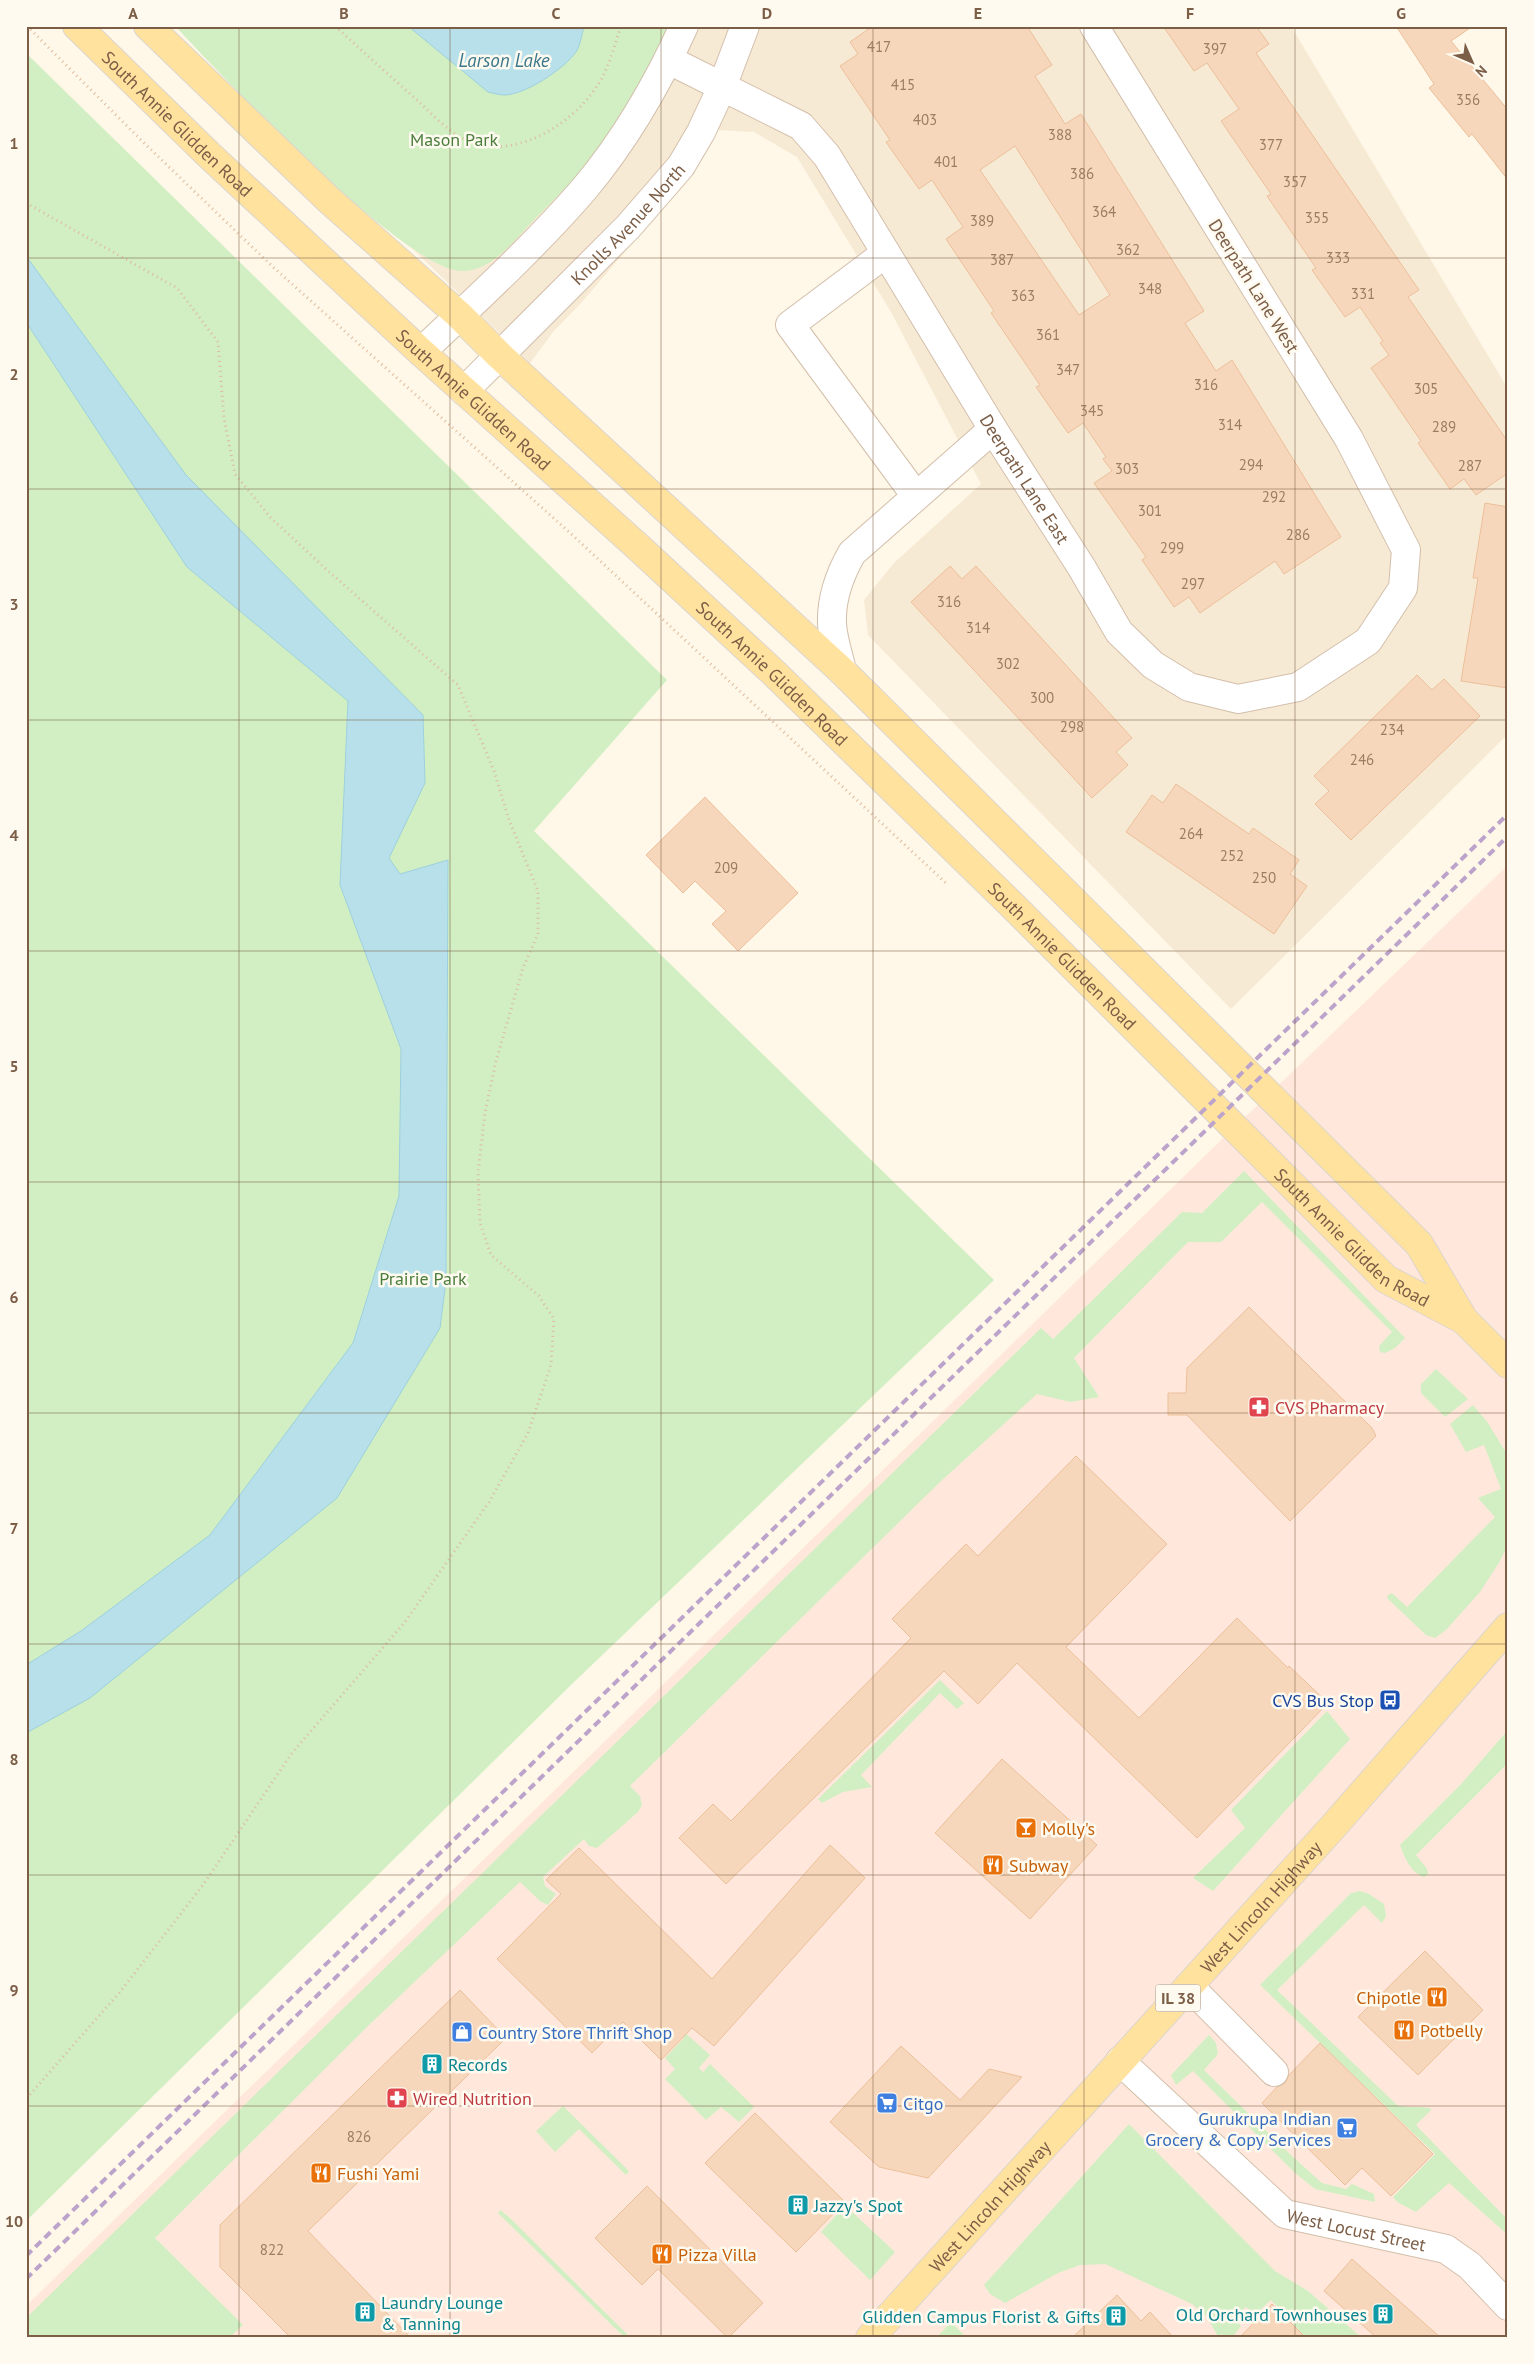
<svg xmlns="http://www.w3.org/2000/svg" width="1534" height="2364" font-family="'PT Sans',sans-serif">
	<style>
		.residential { fill: #f7ead4 }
		.commercial { fill: #ffe8db }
		.green { fill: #d1efc3 }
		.water { fill: #b8e0eb; stroke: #9dd0de }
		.building { fill: #f7d7bb; stroke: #ecbf9a; fill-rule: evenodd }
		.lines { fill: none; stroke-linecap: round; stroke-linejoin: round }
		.minor-casing { stroke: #d3bfab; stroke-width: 30 }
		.major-casing { stroke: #ddd5cf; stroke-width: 30 }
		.path { stroke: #ddbb9d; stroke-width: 3; stroke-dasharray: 1 4; stroke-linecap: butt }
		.minor { stroke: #fff; stroke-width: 28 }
		.major { stroke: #ffe29e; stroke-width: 28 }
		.rail { stroke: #bba3cb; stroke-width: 4; stroke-dasharray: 8 5; stroke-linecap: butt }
		.grid { fill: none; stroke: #7c5e47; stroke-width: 1; stroke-opacity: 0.55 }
		.labels { text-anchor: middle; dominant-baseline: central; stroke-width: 5; stroke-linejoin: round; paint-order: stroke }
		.number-label { font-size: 15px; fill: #9b7c64 }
		.shield { fill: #fffaf0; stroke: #a38d7a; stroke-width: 1 }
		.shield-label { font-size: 16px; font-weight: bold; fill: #7c5e47 }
		.street-label { font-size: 18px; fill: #7c5e47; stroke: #fffaf0 }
		.park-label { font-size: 18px; fill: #4a7d3c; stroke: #fffaf0 }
		.health-label { font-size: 18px; fill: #be3a42; stroke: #fffaf0; text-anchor: start }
		.transit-label { font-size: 18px; fill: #164399; stroke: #fffaf0; text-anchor: end }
		.food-label { font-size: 18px; fill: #c56008; stroke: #fffaf0; text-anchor: start }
		.shop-label { font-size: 18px; fill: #366cbe; stroke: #fffaf0; text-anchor: start }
		.culture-label { font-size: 18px; fill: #0d838f; stroke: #fffaf0; text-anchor: start }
		.water-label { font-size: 19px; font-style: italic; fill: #3b778b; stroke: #fffaf0 }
		.neatline { fill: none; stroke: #7c5e47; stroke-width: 2 }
		.grid-label { font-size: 16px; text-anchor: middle; font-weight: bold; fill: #7c5e47 }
	</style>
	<rect width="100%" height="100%" fill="#fff7e7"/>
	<path class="residential" d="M 184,26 L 1291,26 L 1508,389 L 1508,734 L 1231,1009 L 868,635 L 864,600 L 894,563 L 981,484 L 891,312 L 797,157 L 754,132 L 715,130 L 674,194 L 582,302 L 553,332 L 530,363 Z"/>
	<path class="commercial" d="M 1508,865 L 1508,2338 L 26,2338 L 26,2306 L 1215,1146 Z"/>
	<g class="green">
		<path d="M 175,26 L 668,26 C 649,72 623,123 591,160 C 573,182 551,202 531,223 C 513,242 491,271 462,271 C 407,272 219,73 175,26 Z"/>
		<path d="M 26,53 L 667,680 L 534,831 L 994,1280 L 572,1684 L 26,2221 Z"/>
		<path d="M 1244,1171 L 1405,1338 L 1395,1348 L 1385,1353 L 1380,1352 L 1379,1346 L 1392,1332 L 1262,1202 L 1221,1242 L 1188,1242 L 1074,1358 L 1099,1397 L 1070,1402 L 1037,1394 L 940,1482 L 630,1786 L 640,1796 L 642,1805 L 638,1812 L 597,1848 L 589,1846 L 584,1839 L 543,1877 L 545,1886 L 556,1894 L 548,1905 L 540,1901 L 520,1882 L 368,2026 L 155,2238 L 243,2325 L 229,2338 L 26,2338 L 26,2318 L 1041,1328 L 1053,1339 L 1182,1212 L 1202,1213 Z"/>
		<path d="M 1436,1369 L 1468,1399 L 1445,1417 L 1421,1393 L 1421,1384 Z"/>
		<path d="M 1473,1405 L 1488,1423 L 1508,1456 L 1508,1544 L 1500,1561 L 1480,1592 L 1446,1630 L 1435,1638 L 1426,1635 L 1388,1599 L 1387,1596 L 1392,1593 L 1407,1607 L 1495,1517 L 1478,1498 L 1501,1489 L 1484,1445 L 1466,1452 L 1450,1424 Z"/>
		<path d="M 940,1680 L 964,1703 L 957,1709 L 940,1693 L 861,1775 L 872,1787 L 843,1792 L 822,1803 L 818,1799 Z"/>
		<path d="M 1327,1711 L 1350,1739 L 1213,1891 L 1193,1878 L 1245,1828 L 1231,1810 Z"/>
		<path d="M 1508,1730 L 1508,1763 L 1416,1855 L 1427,1869 L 1428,1874 L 1424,1877 C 1410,1872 1405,1858 1400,1845 L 1462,1783 Z"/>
		<path d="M 1360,1891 L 1369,1894 L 1384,1904 L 1386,1916 L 1382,1923 L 1364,1905 L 1277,1990 L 1397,2105 C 1410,2109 1421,2105 1432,2109 L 1416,2125 L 1508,2220 L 1508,2235 L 1449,2183 L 1416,2212 L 1397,2202 L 1393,2197 L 1435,2154 L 1260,1985 L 1351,1893 Z"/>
		<path d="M 660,2015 L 666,2016 L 710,2055 L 699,2068 L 703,2072 L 710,2064 L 754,2107 L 739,2122 L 721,2107 L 706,2120 L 665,2079 L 675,2069 L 665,2058 L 684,2038 Z"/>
		<path d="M 1209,2035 L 1216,2043 L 1218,2054 L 1204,2070 L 1293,2157 L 1322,2183 L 1346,2189 L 1352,2184 L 1374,2194 L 1375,2202 L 1315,2189 L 1295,2173 L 1193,2071 L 1176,2085 L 1171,2075 Z"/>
		<path d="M 563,2106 L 629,2171 L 626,2175 L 579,2129 L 555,2152 L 536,2131 Z"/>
		<path d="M 1129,2124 L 1275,2271 L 1308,2291 L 1362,2338 L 1306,2338 L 1271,2300 L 1255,2315 L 1246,2307 L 1233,2318 L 1241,2326 L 1232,2338 L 1226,2338 L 1222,2334 L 1218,2336 L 1206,2316 L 1192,2304 L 1105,2264 L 1080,2265 L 1058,2273 L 1005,2303 L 990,2294 L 984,2285 Z"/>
		<path d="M 500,2210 L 509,2217 L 631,2338 L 625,2338 L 498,2213 Z"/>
		<path d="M 839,2212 L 844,2217 L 852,2212 L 895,2252 L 870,2280 L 821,2232 Z"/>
		<path d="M 951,2322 L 967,2338 L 936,2338 Z"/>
	</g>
	<g class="water">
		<path d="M 408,26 L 584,26 C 582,34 580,46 576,52 C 564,69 525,95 504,95 C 499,95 493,93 488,92 Z"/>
		<path d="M 26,256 L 186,475 L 423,715 L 425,783 L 389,858 L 400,874 L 448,860 L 446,1281 L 440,1328 L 337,1498 L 90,1698 L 26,1733 L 26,1665 L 81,1631 L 210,1535 L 353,1343 L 399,1196 L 401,1049 L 340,885 L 348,701 L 187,567 L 26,322 Z"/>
	</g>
	<g class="building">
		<path d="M 873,26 L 1027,26 L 1052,65 L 1035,76 L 1065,124 L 1081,114 L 1204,311 L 1185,323 L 1216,371 L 1232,360 L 1341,537 L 1284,574 L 1275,561 L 1200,613 L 1189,597 L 1174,607 L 1142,560 L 1146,557 L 1094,483 L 1112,471 L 1103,459 L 1106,457 L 1083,423 L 1068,433 L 1036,387 L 1040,385 L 991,313 L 994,311 L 946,239 L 963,227 L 932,180 L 919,189 L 886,142 L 890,140 L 840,66 L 858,54 L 850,42 ZM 1015,146 L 1110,295 L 1079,315 L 980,170 Z"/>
		<path d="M 1163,26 L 1256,26 L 1269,44 L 1256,53 L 1419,290 L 1408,297 L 1508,442 L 1508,473 L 1476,495 L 1464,479 L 1450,489 L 1418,443 L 1421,441 L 1371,368 L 1389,355 L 1380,343 L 1383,341 L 1360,307 L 1345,317 L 1312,270 L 1316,268 L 1267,196 L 1271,194 L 1221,121 L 1239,109 L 1207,63 L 1194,71 Z"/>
		<path d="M 1396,26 L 1473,26 L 1451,41 L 1508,110 L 1508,180 L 1472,134 L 1469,137 L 1429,88 L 1434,84 Z"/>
		<path d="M 1485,503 L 1508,507 L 1508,688 L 1461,681 L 1478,578 L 1473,578 Z"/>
		<path d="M 950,566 L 962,579 L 976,566 L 1132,738 L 1116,752 L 1128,765 L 1092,798 L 911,602 Z"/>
		<path d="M 1417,675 L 1432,690 L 1444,679 L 1480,716 L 1351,840 L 1315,804 L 1329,791 L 1314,776 Z"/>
		<path d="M 1176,784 L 1249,834 L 1253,828 L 1299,860 L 1290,874 L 1307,886 L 1274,934 L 1126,832 L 1152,795 L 1163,803 Z"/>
		<path d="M 705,797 L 798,893 L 738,951 L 712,924 L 726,911 L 695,881 L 683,893 L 646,855 Z"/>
		<path d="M 1249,1307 L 1372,1428 L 1376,1436 L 1290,1521 L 1187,1415 L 1168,1415 L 1168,1393 L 1186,1393 L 1187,1368 Z"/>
		<path d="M 1076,1456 L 1167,1544 L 1066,1647 L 1139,1718 L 1237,1618 L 1288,1668 L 1289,1666 L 1328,1703 L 1197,1838 L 1017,1663 L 978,1704 L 944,1671 L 726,1884 L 679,1838 L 713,1804 L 731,1821 L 911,1638 L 892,1619 L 966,1544 L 978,1556 Z"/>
		<path d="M 1002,1759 L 1097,1845 L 1030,1919 L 935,1833 Z"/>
		<path d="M 830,1845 L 865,1878 L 714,2046 L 692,2028 L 661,2060 L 623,2022 L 592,2053 L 497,1959 L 561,1894 L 546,1880 L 579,1848 L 712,1979 Z"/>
		<path d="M 1425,1951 L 1483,2010 L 1418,2075 L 1358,2017 Z"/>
		<path d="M 460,1990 L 506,2038 L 308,2231 L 411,2338 L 291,2338 L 220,2267 L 220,2225 Z"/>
		<path d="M 1320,2043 L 1433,2154 L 1391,2196 L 1362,2168 L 1345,2185 L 1262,2103 L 1277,2087 L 1285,2083 L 1289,2075 Z"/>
		<path d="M 901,2046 L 960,2100 L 989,2069 L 1022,2077 L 928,2178 L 879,2167 L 830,2122 Z"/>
		<path d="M 755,2113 L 845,2202 L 796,2252 L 705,2163 Z"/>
		<path d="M 647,2186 L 763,2303 L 728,2338 L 658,2269 L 642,2285 L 595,2238 Z"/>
		<path d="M 1352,2259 L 1441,2338 L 1377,2338 L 1324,2291 Z"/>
		<path d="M 1117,2295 L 1141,2321 L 1150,2312 L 1174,2338 L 1072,2338 Z"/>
		<path d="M 1272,2304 L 1306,2338 L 1239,2338 Z"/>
	</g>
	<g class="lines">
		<g class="minor-casing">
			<g id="minor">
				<path id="s1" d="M 669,60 L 801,126 L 827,156 L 993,429 L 1082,568 L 1119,632 L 1153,665 L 1189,687 L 1238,699 L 1298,687 L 1368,641 L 1403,588 L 1406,550 L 1349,439 L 1094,26"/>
				<path d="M 886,253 L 790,325 L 916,496"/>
				<path d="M 421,352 C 477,299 535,246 585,188 C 626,139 658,83 684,26"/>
				<path id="s2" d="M 464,391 L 628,227 L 681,166 L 701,132 L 722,87 L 745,26"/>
				<path d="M 842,671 C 839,656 833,640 832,624 C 831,600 840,574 852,553 L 993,429"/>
				<path d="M 1189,1986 L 1274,2072"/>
				<path id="s3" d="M 1120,2061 L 1285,2214 L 1446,2249 L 1470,2266 L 1508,2306"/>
			</g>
		</g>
		<g class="major-casing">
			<g id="major">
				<path id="s4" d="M 77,26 L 209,155 L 421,352 L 637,546 L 774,673 L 1014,907 L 1386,1279 L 1464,1320"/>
				<path d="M 148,26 L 329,200 L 459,315 L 499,355 L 842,671 L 1419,1244 L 1464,1320 L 1508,1364"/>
				<path id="s5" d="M 870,2338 L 1331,1829 L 1508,1627"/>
			</g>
		</g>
		<g class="path">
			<path d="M 27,26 L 142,141 L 273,267 L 568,531 L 948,885"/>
			<path d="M 335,26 C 362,51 389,75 417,100 C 431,113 446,130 464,139 C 511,163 571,126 597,86 C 609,69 614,46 621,26"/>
			<path d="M 26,203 L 177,288 L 218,342 L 224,418 L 235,474 L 270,517 L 327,570 L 458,685 L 494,771 L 509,820 L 538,891 L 538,934 L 523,968 L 496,1061 L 485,1113 L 478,1172 L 480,1223 L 491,1255 L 539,1296 L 554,1319 L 551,1365 L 528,1433 L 489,1502 L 405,1622 L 292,1753 L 203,1885 L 120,1992 L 26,2099"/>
		</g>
		<use href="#minor" class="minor"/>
		<use href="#major" class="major"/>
		<g class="rail">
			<path d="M 26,2256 L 1508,814"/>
			<path d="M 26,2279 L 1508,836"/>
		</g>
	</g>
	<path class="grid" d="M 239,26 L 239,2338M 450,26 L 450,2338M 661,26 L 661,2338M 873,26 L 873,2338M 1084,26 L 1084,2338M 1295,26 L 1295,2338M 26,258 L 1508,258M 26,489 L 1508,489M 26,720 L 1508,720M 26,951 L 1508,951M 26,1182 L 1508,1182M 26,1413 L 1508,1413M 26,1644 L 1508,1644M 26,1875 L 1508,1875M 26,2106 L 1508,2106"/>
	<defs>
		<g id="pharmacy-square" transform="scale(1.125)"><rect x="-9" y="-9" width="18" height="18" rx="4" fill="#e0444e" stroke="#fffaf0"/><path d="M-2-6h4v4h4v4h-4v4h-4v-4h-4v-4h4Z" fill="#fff"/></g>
		<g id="bus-square" transform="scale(1.125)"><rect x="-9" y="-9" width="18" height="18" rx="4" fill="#1a4fb4" stroke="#fffaf0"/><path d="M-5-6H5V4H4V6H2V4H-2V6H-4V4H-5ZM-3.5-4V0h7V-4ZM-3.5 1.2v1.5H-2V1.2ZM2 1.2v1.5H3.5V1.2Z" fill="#fff"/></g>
		<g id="bar-square" transform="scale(1.125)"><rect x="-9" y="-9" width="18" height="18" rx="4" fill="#e8710a" stroke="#fffaf0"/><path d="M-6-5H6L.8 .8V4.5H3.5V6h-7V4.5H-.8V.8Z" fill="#fff"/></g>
		<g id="restaurant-square" transform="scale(1.125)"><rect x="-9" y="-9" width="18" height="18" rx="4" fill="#e8710a" stroke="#fffaf0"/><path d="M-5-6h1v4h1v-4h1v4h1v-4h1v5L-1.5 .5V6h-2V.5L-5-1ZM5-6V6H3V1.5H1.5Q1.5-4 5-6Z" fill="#fff"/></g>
		<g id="shop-square" transform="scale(1.125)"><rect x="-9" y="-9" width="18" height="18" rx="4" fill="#3f7fe0" stroke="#fffaf0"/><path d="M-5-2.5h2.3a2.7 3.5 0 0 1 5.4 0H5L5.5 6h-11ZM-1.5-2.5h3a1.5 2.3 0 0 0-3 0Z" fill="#fff"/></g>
		<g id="building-square" transform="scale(1.125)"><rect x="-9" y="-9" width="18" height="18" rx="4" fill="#0f9aa8" stroke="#fffaf0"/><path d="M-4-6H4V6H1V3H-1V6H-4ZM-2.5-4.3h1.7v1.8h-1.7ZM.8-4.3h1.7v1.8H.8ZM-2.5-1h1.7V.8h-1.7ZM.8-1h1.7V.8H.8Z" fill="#fff"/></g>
		<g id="supermarket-square" transform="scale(1.125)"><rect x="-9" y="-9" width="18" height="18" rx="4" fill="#3f7fe0" stroke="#fffaf0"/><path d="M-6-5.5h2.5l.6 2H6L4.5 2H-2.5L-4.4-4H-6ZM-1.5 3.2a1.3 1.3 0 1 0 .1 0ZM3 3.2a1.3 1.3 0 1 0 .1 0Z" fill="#fff"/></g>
	</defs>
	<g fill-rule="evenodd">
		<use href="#pharmacy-square" x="1259" y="1407"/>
		<use href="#bus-square" x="1390" y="1700"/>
		<use href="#bar-square" x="1026" y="1828"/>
		<use href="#restaurant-square" x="993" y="1865"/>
		<use href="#restaurant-square" x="1437" y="1997"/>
		<use href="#restaurant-square" x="1404" y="2030"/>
		<use href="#shop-square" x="462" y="2032"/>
		<use href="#building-square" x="432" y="2064"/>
		<use href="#pharmacy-square" x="397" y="2098"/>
		<use href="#supermarket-square" x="887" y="2103"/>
		<use href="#supermarket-square" x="1347" y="2128"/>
		<use href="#restaurant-square" x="321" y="2173"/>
		<use href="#building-square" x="798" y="2205"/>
		<use href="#restaurant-square" x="662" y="2254"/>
		<use href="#building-square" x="365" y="2312"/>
		<use href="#building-square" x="1383" y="2314"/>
		<use href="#building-square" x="1116" y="2316"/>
	</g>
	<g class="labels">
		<g class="number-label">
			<text x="879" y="46">417</text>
			<text x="1215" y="48">397</text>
			<text x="903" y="84">415</text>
			<text x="1468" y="99">356</text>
			<text x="925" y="119">403</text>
			<text x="1060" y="134">388</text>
			<text x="1271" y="144">377</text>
			<text x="946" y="161">401</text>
			<text x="1082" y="173">386</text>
			<text x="1295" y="181">357</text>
			<text x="1104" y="211">364</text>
			<text x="1317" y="217">355</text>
			<text x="982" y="220">389</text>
			<text x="1128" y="249">362</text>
			<text x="1338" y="257">333</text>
			<text x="1002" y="259">387</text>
			<text x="1150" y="288">348</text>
			<text x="1363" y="293">331</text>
			<text x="1023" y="295">363</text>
			<text x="1048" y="334">361</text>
			<text x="1068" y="369">347</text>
			<text x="1206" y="384">316</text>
			<text x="1426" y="388">305</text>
			<text x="1092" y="410">345</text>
			<text x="1230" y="424">314</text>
			<text x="1444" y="426">289</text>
			<text x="1251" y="464">294</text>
			<text x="1470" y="465">287</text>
			<text x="1127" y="468">303</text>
			<text x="1274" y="496">292</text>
			<text x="1150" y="510">301</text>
			<text x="1298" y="534">286</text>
			<text x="1172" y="547">299</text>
			<text x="1193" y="583">297</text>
			<text x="949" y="601">316</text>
			<text x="978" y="627">314</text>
			<text x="1008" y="663">302</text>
			<text x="1042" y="697">300</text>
			<text x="1072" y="726">298</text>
			<text x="1392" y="729">234</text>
			<text x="1362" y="759">246</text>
			<text x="1191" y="833">264</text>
			<text x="1232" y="855">252</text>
			<text x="726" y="867">209</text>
			<text x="1264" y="877">250</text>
			<text x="359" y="2136">826</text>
			<text x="272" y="2249">822</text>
		</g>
		<rect class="shield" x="1155.5" y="1984.5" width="45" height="27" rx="4"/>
		<g class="shield-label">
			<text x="1178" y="1998">IL 38</text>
		</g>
		<g class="street-label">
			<text stroke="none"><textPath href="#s4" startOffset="140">South Annie Glidden Road</textPath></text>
			<text stroke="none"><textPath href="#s2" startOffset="234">Knolls Avenue North</textPath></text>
			<text transform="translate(1254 286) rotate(58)">Deerpath Lane West</text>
			<text stroke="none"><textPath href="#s4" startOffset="545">South Annie Glidden Road</textPath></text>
			<text stroke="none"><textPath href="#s1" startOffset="566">Deerpath Lane East</textPath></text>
			<text stroke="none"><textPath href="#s4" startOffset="950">South Annie Glidden Road</textPath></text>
			<text stroke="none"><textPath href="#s4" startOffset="1355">South Annie Glidden Road</textPath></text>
			<text stroke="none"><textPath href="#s4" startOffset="1760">South Annie Glidden Road</textPath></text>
			<text stroke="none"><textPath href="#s5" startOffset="582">West Lincoln Highway</textPath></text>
			<text stroke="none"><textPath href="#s5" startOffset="178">West Lincoln Highway</textPath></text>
			<text stroke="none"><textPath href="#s3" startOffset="298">West Locust Street</textPath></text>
		</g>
		<g class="park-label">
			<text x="454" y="139">Mason Park</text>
			<text x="423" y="1278">Prairie Park</text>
		</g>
		<g class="health-label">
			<text x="1275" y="1407">CVS Pharmacy</text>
			<text x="413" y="2098">Wired Nutrition</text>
		</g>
		<g class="transit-label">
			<text x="1374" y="1700">CVS Bus Stop</text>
		</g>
		<g class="food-label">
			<text x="1042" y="1828">Molly's</text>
			<text x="1009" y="1865">Subway</text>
			<text x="1421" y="1997" text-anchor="end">Chipotle</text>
			<text x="1420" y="2030">Potbelly</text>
			<text x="337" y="2173">Fushi Yami</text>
			<text x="678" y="2254">Pizza Villa</text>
		</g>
		<g class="shop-label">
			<text x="478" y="2032">Country Store Thrift Shop</text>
			<text x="903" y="2103">Citgo</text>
			<text x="1331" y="2118" text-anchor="end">Gurukrupa Indian<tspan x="1331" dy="21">Grocery &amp; Copy Services</tspan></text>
		</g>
		<g class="culture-label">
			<text x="448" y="2064">Records</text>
			<text x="814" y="2205">Jazzy's Spot</text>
			<text x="381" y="2302">Laundry Lounge<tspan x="381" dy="21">&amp; Tanning</tspan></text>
			<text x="1367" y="2314" text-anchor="end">Old Orchard Townhouses</text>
			<text x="1100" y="2316" text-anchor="end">Glidden Campus Florist &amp; Gifts</text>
		</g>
		<g class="water-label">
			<text x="504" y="60">Larson Lake</text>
		</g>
	</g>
	<rect width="1534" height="2364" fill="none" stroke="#fffaf0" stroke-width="55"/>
	<g transform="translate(1472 62) rotate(135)" stroke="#fffaf0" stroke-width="4" paint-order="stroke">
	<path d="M0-4L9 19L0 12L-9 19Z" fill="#7c5e47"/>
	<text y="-8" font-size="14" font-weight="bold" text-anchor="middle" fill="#7c5e47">N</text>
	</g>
	<rect x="28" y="28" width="1478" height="2308" class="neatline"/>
	<g class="grid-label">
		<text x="133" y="19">A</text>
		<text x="344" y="19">B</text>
		<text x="556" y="19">C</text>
		<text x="767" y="19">D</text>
		<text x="978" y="19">E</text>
		<text x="1190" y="19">F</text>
		<text x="1401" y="19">G</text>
		<text x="14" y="149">1</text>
		<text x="14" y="380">2</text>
		<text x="14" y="610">3</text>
		<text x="14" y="841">4</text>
		<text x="14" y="1072">5</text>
		<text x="14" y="1303">6</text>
		<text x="14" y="1534">7</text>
		<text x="14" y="1765">8</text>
		<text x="14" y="1996">9</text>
		<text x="14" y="2227">10</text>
	</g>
</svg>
